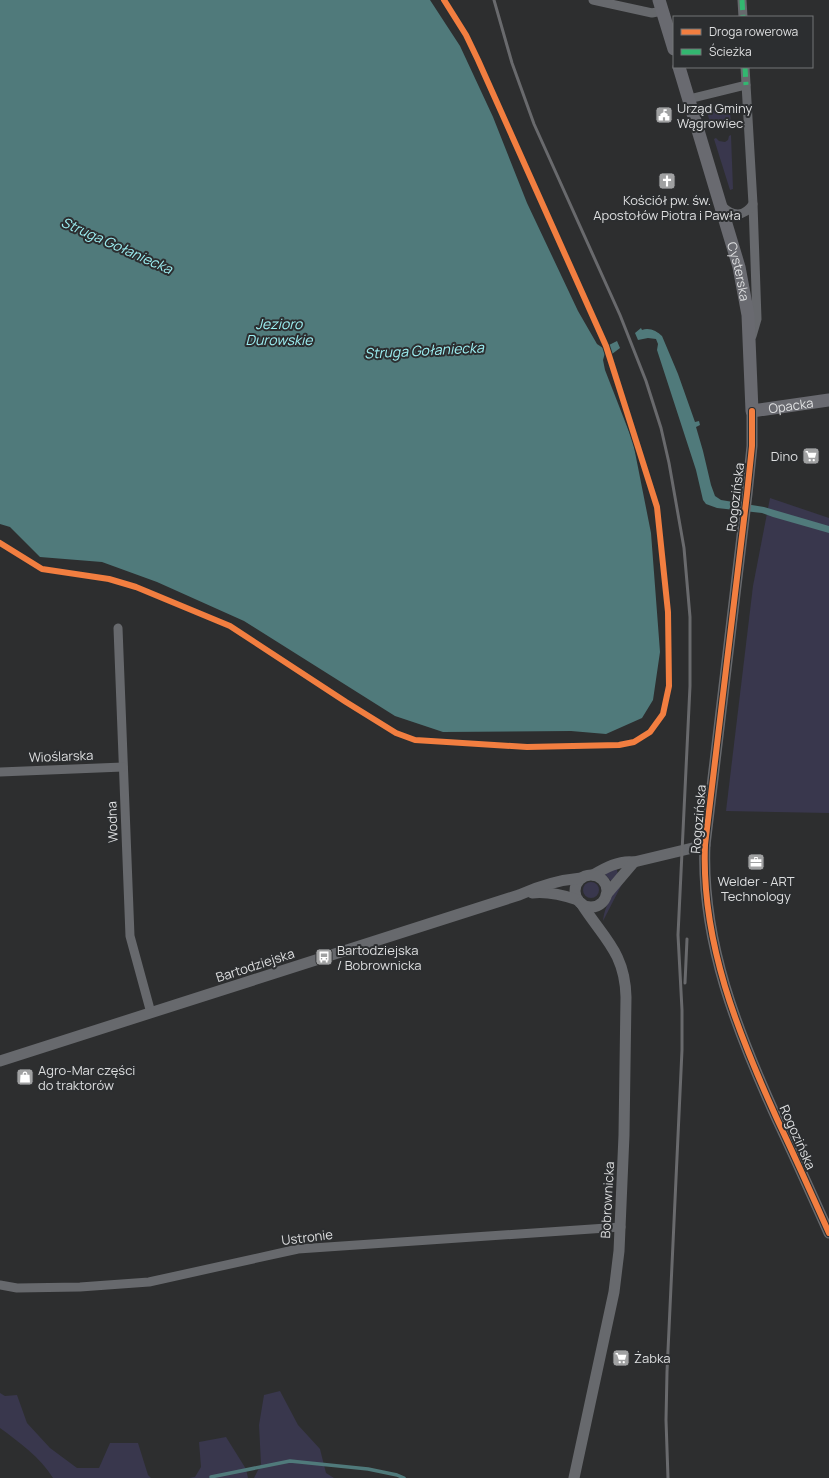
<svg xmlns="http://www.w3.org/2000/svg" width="829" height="1478" font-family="Manrope,sans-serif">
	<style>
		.green { fill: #39374d }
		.water { fill: #507a7b }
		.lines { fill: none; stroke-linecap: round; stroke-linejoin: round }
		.stream { stroke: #507a7b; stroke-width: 3.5 }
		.minor { stroke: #67696d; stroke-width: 9 }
		.tertiary { stroke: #67696d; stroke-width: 11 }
		.secondary { stroke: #696a70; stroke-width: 13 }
		.rail { stroke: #696a6d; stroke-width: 3 }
		.quiet { stroke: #33b770; stroke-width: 5; stroke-dasharray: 10 5; stroke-linecap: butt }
		.cycleway-casing { stroke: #2c2e30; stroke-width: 8 }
		.cycleway { stroke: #f27e40; stroke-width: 6 }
		.labels { text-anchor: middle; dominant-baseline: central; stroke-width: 4; stroke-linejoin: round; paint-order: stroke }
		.poi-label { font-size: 13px; fill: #dedfe0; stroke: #2c2e30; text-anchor: start }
		.street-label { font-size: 13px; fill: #dedfe0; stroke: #2c2e30 }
		.water-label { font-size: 14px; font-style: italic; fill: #9deff2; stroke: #2c2e30 }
	</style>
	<rect width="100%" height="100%" fill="#2d2e2f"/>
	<g class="green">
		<path d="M 728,106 L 730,108 L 731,126 L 720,123 L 713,130 L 707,113 L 708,111 Z"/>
		<path d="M 731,135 L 733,189 L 730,190 L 714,139 L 716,138 L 719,141 L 725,142 L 728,140 L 729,136 Z"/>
		<path d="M 770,498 L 829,518 L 829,813 L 726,811 L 753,586 Z"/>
		<path d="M 616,867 L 618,874 L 611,881 L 605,874 Z"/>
		<circle cx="591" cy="890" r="8"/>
		<path d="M 623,882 L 603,921 C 604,906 613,893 623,882 Z"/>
		<path d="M 280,1391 L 298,1425 L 320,1449 L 326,1473 L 334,1478 L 254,1478 L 261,1464 L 259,1425 L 264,1395 Z"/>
		<path d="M 0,1393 L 5,1396 L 17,1395 L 27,1423 L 50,1448 L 77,1468 L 99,1468 L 110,1443 L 138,1443 L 148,1475 L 151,1478 L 53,1478 C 41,1458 19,1442 0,1428 Z"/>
		<path d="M 226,1437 L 246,1469 L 248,1478 L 189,1478 L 195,1477 L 201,1467 L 199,1442 Z"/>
	</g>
	<g class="water">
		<path d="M 0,0 L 430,0 L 460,46 L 493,117 L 527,203 L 578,311 L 597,344 L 603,348 L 617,341 L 620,348 L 612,354 L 611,351 L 605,353 L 603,360 L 605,370 L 633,442 L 651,533 L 660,652 L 653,700 L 642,718 L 606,734 L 571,731 L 443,732 L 395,716 L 244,621 L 157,582 L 102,562 L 40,557 L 10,527 L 0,524 Z"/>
		<path d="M 641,328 L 642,330 C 649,327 657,331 662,336 L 678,374 L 695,422 L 699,421 L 700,425 L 696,427 L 703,451 L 711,485 L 715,496 L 721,500 L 764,507 L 829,526 L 829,533 L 773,517 L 762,513 L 717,508 L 706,504 L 703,500 L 696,470 L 657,350 L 658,344 L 656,339 L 648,338 L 638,340 L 635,333 Z"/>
	</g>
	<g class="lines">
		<path class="stream" d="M 211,1477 L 290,1461 L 368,1469 L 397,1475 L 404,1478"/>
		<g class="minor">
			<path d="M 593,0 L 652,13 L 662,11"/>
			<path d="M 742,0 L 743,17"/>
			<path d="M 745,67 L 753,204 L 757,319 L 752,336"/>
			<path d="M 689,99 L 746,85"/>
			<path d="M 722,206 C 733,217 744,217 753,204"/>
			<path d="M 118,628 L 130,936 L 151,1013"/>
			<path d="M 0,772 L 123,767"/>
			<path d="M 0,1285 L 17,1288 L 80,1287 L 149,1282 L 298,1249 L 621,1227"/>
		</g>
		<g class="tertiary">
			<path d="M 752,411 L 752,446 L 747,494 L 705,845 C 701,942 738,1033 777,1119 C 795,1157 812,1195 829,1233"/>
			<path d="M 593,875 C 605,868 619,860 634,862 L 705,845"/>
			<circle cx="591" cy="891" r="16"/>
			<path d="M 532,893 C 548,891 563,895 578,900"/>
			<path d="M 606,895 L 634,862"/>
			<path d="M 0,1061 L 519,895 C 539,886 559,880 581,878"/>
			<path d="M 574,1478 L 614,1292 L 619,1251 L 624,1135 L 626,997 C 625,952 603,938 581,903"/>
		</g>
		<g class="secondary">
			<path d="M 659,0 L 674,49"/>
			<path id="s1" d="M 679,67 L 739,267 L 748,315 L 752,411 L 829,400"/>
		</g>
		<g class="rail">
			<path d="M 494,0 L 512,63 L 534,124 L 620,315 L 646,381 L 661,428 L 669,463 L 684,548 L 690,617 L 690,686 L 678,935 L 682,1010 L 682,1050 L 667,1372 L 666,1420 L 668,1478"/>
			<path d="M 685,983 L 687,939"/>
		</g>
		<g class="quiet">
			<path d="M 742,0 L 743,17"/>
			<path d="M 745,67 L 746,85"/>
		</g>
		<g class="cycleway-casing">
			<g id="cycleway">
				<path d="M 752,411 L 752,446 L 747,494 L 705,845 C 701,942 738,1033 777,1119 C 795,1157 812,1195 829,1233"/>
				<path d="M 0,543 L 42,569 L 109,579 L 136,587 L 230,626 L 346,702 L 396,733 L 415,740 L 527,747 L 619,745 L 634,742 L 650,732 L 663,714 L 669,686 L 668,612 L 657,507 L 606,346 L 478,60 L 466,35 L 444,0"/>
			</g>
		</g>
		<use href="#cycleway" class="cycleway"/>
	</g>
	<defs>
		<g id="civic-square" transform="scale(0.9)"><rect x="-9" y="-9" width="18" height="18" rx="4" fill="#a0a1a2" stroke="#2c2e30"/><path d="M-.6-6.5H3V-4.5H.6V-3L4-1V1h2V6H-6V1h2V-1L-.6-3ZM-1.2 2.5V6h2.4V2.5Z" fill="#fff"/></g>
		<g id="church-square" transform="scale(0.9)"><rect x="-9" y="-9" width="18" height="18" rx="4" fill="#a0a1a2" stroke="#2c2e30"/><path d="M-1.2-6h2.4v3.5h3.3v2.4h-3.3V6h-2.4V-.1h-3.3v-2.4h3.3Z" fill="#fff"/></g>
		<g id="supermarket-square" transform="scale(0.9)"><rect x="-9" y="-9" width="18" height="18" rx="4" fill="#a0a1a2" stroke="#2c2e30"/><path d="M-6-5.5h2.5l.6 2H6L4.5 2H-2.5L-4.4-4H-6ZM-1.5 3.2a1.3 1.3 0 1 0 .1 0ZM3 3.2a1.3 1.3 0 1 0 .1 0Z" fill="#fff"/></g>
		<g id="office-square" transform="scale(0.9)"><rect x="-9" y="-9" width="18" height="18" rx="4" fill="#a0a1a2" stroke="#2c2e30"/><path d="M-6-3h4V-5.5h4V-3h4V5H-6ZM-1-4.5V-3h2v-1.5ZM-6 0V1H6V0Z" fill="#fff"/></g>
		<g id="bus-square" transform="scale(0.9)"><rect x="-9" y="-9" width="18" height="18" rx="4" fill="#a0a1a2" stroke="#2c2e30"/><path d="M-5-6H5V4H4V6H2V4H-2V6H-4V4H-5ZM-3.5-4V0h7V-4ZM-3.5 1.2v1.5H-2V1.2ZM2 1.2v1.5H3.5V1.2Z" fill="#fff"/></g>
		<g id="shop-square" transform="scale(0.9)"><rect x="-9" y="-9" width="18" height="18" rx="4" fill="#a0a1a2" stroke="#2c2e30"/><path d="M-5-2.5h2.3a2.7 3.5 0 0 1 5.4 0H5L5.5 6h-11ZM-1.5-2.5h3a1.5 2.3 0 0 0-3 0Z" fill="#fff"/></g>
	</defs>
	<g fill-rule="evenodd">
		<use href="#civic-square" x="664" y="115"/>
		<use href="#church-square" x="667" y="181"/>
		<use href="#supermarket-square" x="811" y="456"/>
		<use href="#office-square" x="756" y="862"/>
		<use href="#bus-square" x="324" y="957"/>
		<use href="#shop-square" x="25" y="1077"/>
		<use href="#supermarket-square" x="621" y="1358"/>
	</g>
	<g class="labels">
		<g class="poi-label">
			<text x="677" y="108">Urząd Gminy<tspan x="677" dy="15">Wągrowiec</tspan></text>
			<text x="667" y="200" text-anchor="middle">Kościół pw. św.<tspan x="667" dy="15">Apostołów Piotra i Pawła</tspan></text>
			<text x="798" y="456" text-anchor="end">Dino</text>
			<text x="756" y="881" text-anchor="middle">Welder - ART<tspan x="756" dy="15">Technology</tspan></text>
			<text x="337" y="950">Bartodziejska<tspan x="337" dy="15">/ Bobrownicka</tspan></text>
			<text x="38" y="1070">Agro-Mar części<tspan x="38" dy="15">do traktorów</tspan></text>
			<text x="634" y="1358">Żabka</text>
		</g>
		<g class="street-label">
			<text stroke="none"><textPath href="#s1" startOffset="213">Cysterska</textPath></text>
			<text stroke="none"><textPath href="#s1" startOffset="393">Opacka</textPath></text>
			<text transform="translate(735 497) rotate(-83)">Rogozińska</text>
			<text transform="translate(61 756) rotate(-2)">Wioślarska</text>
			<text transform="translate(698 819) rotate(-85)">Rogozińska</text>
			<text transform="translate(112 822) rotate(-92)">Wodna</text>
			<text transform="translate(255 965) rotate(-18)">Bartodziejska</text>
			<text transform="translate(798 1137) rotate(66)">Rogozińska</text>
			<text transform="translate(607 1200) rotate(-87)">Bobrownicka</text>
			<text transform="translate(307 1237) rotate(-7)">Ustronie</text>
		</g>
		<g class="water-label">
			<text transform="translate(117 245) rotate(24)">Struga Gołaniecka</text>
			<text x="279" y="323">Jezioro<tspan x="279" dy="16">Durowskie</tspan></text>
			<text transform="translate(424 350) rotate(-3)">Struga Gołaniecka</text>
		</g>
	</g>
	<rect x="673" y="16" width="140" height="52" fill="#2c2e30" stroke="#737576"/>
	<rect x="681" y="29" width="20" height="6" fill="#f27e40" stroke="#737576"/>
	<text x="709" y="36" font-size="12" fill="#dedfe0">Droga rowerowa</text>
	<rect x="681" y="49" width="20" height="6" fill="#33b770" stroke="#737576"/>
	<text x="709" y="56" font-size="12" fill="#dedfe0">Ścieżka</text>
</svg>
